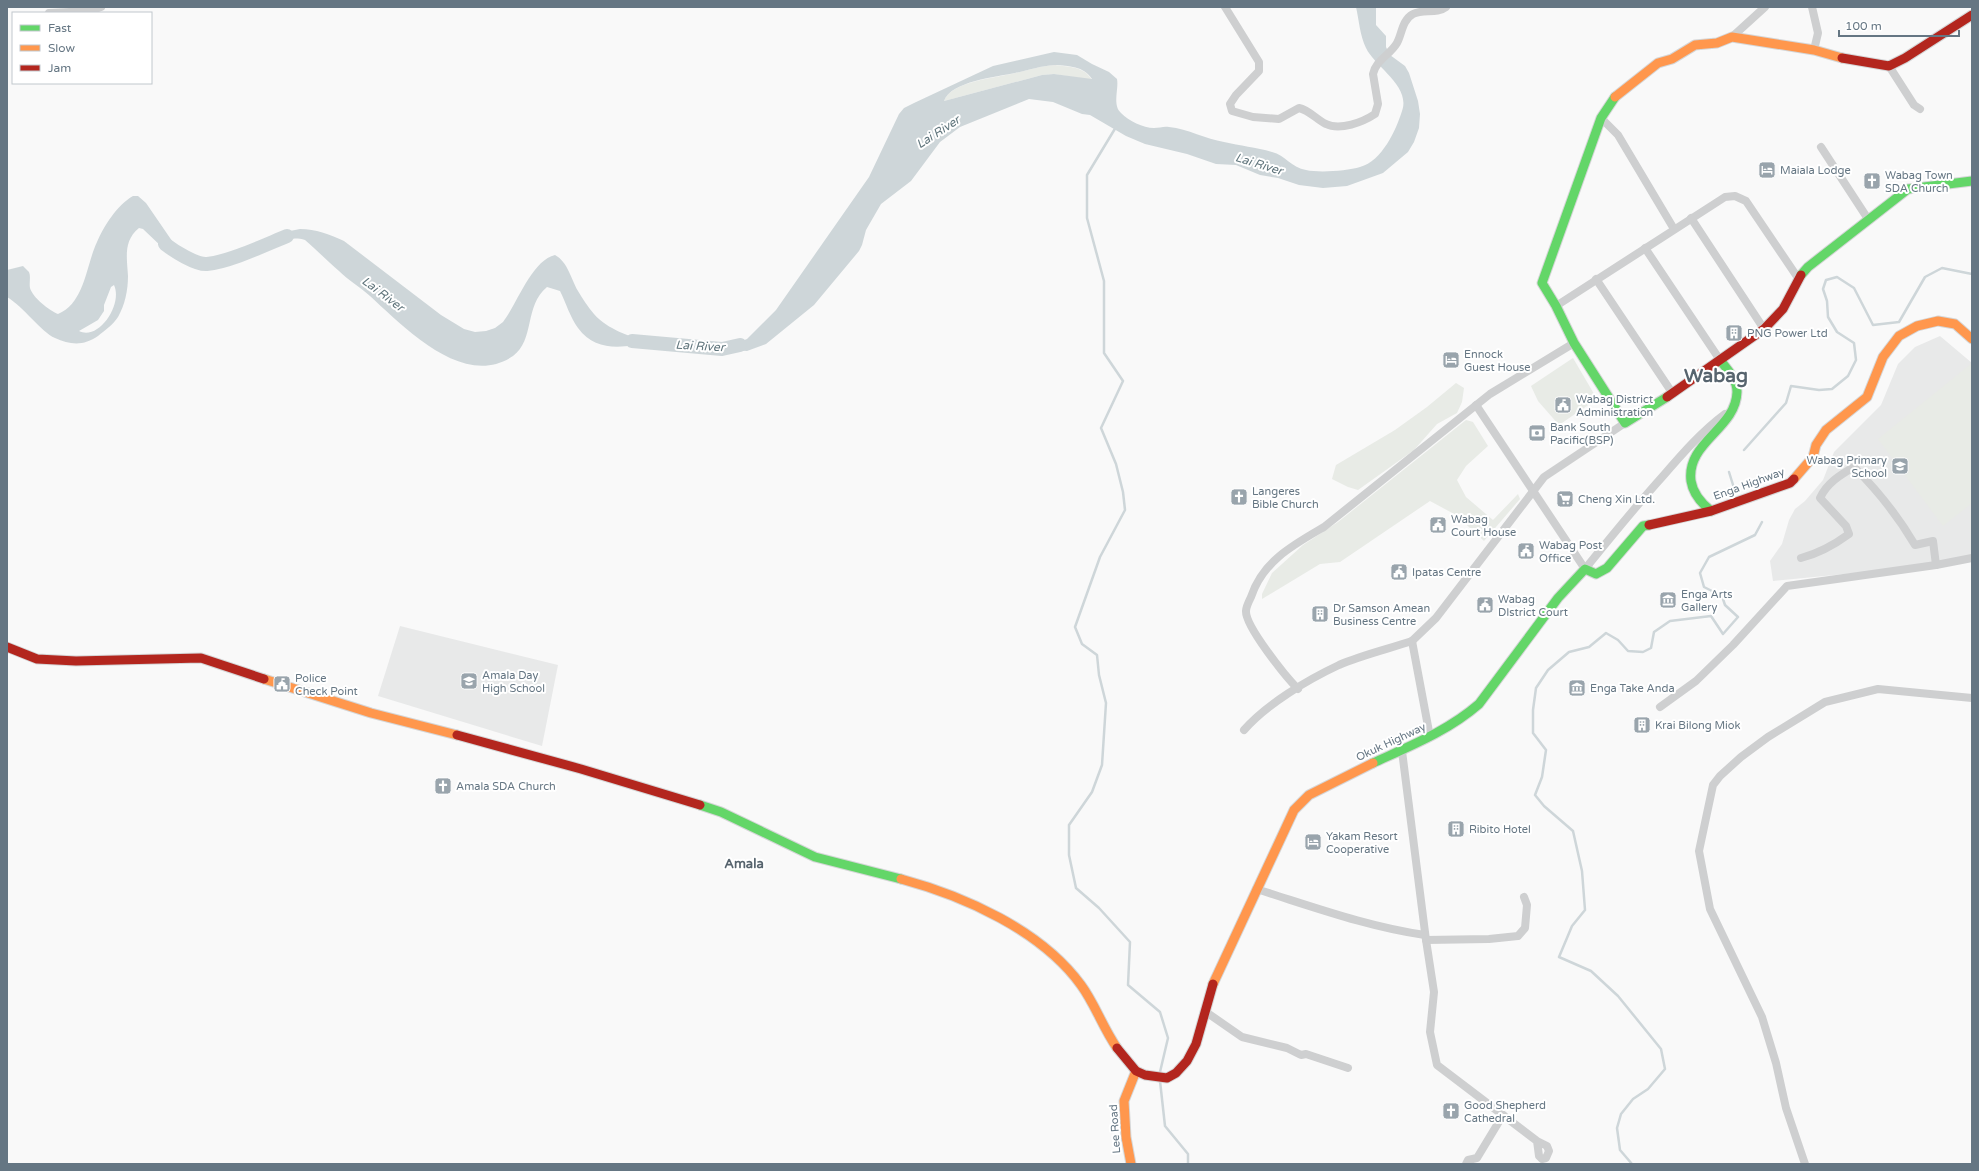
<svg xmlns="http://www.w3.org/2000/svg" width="1979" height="1171" font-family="'Varela Round',sans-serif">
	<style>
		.built { fill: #e8e9e9 }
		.green { fill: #e8ebe6 }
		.water { fill: #ced6d9; fill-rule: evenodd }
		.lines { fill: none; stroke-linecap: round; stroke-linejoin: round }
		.stream { stroke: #ced6d9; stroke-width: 2.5 }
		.river { stroke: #ced6d9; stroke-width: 14 }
		.fast-casing { stroke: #d5d6d7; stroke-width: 11 }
		.slow-casing { stroke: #d5d6d7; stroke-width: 11 }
		.jam-casing { stroke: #d5d6d7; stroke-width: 11 }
		.street { stroke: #cecfd0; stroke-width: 8 }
		.fast { stroke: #63d668; stroke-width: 9 }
		.slow { stroke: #ff974d; stroke-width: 9 }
		.jam { stroke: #b3261e; stroke-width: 9 }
		.labels { text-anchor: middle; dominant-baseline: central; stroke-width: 4; stroke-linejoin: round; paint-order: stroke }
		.poi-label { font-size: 11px; fill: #657683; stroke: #fff; text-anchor: start }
		.street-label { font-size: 11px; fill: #657683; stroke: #fff }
		.water-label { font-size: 12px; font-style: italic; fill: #60757c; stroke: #fff }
		.quarter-label { font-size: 13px; font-weight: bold; fill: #57646e; stroke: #fff }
		.town-label { font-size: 19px; font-weight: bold; fill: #57646e; stroke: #fff }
	</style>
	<rect width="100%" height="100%" fill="#f9f9f9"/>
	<g class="built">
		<path d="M 1940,336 L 1972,363 L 1972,557 L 1917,567 L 1773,581 L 1770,561 L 1782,544 L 1789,520 L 1795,509 L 1805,501 L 1823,480 L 1834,452 L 1881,405 L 1898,364 L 1915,347 Z"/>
		<path d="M 400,626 L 558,665 L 542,746 L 378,696 Z"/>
	</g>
	<g class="green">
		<path d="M 1055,65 C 1069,67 1084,66 1092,80 L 1054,74 L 1042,75 L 944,101 C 951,81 996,78 1015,73 C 1029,70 1040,66 1055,65 Z"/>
		<path d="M 1573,358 L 1597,399 L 1559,425 L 1538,401 L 1531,386 Z"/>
		<path d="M 1972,363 L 1972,503 L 1943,526 L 1878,439 Z"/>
		<path d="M 1456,383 L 1464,388 L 1462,402 L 1457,413 L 1437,424 L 1414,450 L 1358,490 L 1348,487 L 1332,479 L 1336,465 L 1395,430 L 1427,407 Z"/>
		<path d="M 1466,420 L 1473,422 L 1488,446 L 1466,466 L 1457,480 L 1466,497 L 1493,520 L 1518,494 L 1520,499 L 1484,541 L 1456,515 L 1430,501 L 1340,562 L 1320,564 L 1262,599 L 1262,594 L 1272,573 L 1303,545 L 1338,522 Z"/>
	</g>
	<g class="water">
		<path d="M 1356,7 L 1376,7 L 1376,25 L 1386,36 L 1386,47 L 1390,55 L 1405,66 L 1409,73 L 1418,101 L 1420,114 L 1419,128 L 1414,142 L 1408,152 L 1383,173 L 1347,186 L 1323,188 L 1299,185 L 1278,178 L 1260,175 L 1236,165 L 1216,164 L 1187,154 L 1145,144 L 1126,136 L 1090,115 L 1082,114 L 1053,102 L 1029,99 L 960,127 L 940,142 L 911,181 L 881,204 L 866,230 L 862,245 L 859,251 L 814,305 L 766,344 L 747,351 L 722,349 L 747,339 L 776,310 L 869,177 L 899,114 L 904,108 L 914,103 L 993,66 L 1054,52 L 1077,55 L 1092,64 L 1109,72 L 1117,79 C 1119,89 1112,105 1121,113 C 1129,121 1143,128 1154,128 C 1159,128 1164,126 1169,127 C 1188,129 1206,139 1224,142 C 1240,146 1256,147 1272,152 C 1285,155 1292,168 1306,170 C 1319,173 1347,171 1360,167 C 1382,161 1396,130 1402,111 C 1411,86 1375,67 1366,48 C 1360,36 1359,20 1356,7 ZM 1055,65 C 1068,66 1084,66 1092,79 L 1054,74 L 1042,75 L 944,101 C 951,81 997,77 1015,73 C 1029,70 1040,66 1055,65 Z"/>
		<path d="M 133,196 L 138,196 L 146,203 L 181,254 L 163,248 L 143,229 L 139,228 C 123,241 127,258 128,276 C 128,290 125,305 118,317 C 113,325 105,330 98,336 C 84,346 70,345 55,338 C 41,332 24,307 7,297 L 7,270 L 23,266 L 29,272 C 31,277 29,283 30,288 C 33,298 49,310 58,314 C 85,303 86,265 97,242 C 104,226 117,205 133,196 ZM 114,285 C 123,304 99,341 79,331 L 98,320 L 104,311 L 104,305 L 111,287 Z"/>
		<path d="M 300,229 C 316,229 329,234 344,241 L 441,315 L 464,329 L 475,332 L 486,331 L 495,328 L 503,322 C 517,304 532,260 555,255 C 568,262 571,279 578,291 C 582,298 588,307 594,314 C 608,330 630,336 650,343 C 623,347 596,353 578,328 C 570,317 566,303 560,291 L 547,287 C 524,306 535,340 513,356 C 463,390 403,326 370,296 C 360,287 348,280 339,271 C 327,261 317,250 305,240 C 293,236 280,241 269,243 L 290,231 Z"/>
	</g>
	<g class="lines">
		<g class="stream">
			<path d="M 1116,127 L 1087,175 L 1087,218 L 1104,281 L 1104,353 L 1123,381 L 1101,428 L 1116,464 L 1123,492 L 1125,510 L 1100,557 L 1075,627 L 1082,644 L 1097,655 L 1099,675 L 1106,703 L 1102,765 L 1092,792 L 1069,825 L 1069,855 L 1076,888 L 1099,908 L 1130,942 L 1128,985 L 1160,1012 L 1168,1038 L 1160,1072"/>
			<path d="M 1744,450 L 1786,403 L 1791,386 L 1819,390 L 1832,389 L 1848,376 L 1856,360 L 1854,343 L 1837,332 L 1828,317 L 1827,301 L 1823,289 L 1826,280 L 1837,277 L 1854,288 L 1873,325 L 1899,322 L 1925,277 L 1942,268 L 1972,274"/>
			<path d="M 1729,472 L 1734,488"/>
			<path d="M 1160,1081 L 1165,1126 L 1188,1154 L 1188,1164"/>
			<path d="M 1632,1164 L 1620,1150 L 1617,1128 L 1621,1114 L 1633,1099 L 1648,1089 L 1665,1069 L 1661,1049 L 1618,996 L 1591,971 L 1559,957 L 1572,926 L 1585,910 L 1582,871 L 1573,831 L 1544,806 L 1535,795 L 1542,777 L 1546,750 L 1533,733 L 1533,710 L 1536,688 L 1548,670 L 1569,652 L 1589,647 L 1606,633 L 1618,640 L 1628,651 L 1643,652 L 1651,648 L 1654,632 L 1670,621 L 1711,616 L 1723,634 L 1738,617 L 1725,605 L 1722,596 L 1704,587 L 1700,573 L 1709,557 L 1755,535 L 1762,522"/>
		</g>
		<g class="river">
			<path d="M 165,244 C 174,251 196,265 207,264 C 229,262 265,245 287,236"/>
			<path d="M 632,341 L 722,349 L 740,345"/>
		</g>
		<g class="fast-casing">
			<g id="fast">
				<path d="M 1615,97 L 1601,118 L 1542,283 L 1556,306 L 1574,343 L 1625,423 L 1667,397"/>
				<path d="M 1801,275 L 1808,267 L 1908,189 L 1972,181"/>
				<path d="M 1711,511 C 1701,503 1693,494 1691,481 C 1686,442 1736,429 1737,392 C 1737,379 1727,369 1720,360"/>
				<path d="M 1373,763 C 1410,746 1448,731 1479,704 L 1558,598 L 1585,569 L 1596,574 L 1607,568 L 1643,526 L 1649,525"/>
				<path d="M 700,805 L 721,812 L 815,857 L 901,879"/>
			</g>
		</g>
		<g class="slow-casing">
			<g id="slow">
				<path d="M 1615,97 L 1658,63 L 1672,59 L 1695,45 L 1717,43 L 1732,37 L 1814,50 L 1842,58"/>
				<path d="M 1794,479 L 1813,457 L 1816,445 L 1826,430 L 1867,397 L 1883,357 L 1899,336 L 1917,326 L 1938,321 L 1955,324 L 1972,339"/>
				<path d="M 264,679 L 371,713 L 457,735"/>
				<path d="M 901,879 C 964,896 1041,930 1081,985 C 1095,1004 1103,1028 1117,1048"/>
				<path d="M 1213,984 L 1294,810 L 1309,795 L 1373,763"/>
				<path d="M 1131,1164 L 1126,1137 L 1124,1101 L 1136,1071"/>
			</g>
		</g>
		<g class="jam-casing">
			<g id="jam">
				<path d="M 1842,58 L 1889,66 L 1905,58 L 1972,15"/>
				<path d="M 1667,397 L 1764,329 L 1783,309 L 1801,275"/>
				<path d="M 1649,525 L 1711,511 L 1790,483 L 1794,479"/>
				<path d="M 7,647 L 37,659 L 76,661 L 201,658 L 264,679"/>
				<path d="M 457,735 L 581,769 L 700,805"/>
				<path d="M 1117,1048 L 1136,1071 L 1145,1075 L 1167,1078 L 1176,1073 L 1187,1061 L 1196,1044 L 1213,984"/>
			</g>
		</g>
		<g class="street">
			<path d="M 1225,7 L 1259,62 L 1259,71 L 1236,95 L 1230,104 L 1232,111 L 1253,117 L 1279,119 L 1299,108 C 1309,110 1317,120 1326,124 C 1340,131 1363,122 1375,114 L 1378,104 L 1373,74 C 1376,60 1390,55 1397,43 C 1402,34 1402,20 1413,14 C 1423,9 1437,14 1446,7"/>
			<path d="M 1812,7 L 1818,33 L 1814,50"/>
			<path d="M 49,13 L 90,11 L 101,7"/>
			<path d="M 1732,37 L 1765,7"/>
			<path d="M 1889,66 L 1914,105 L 1920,109"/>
			<path d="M 1601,118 L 1618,135 L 1674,229"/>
			<path d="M 1821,147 L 1868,219"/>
			<path d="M 1691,218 L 1764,329"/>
			<path d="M 1645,248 L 1720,360"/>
			<path d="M 1596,279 L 1673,394"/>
			<path d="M 1556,306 L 1725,197 L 1735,196 L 1746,201 L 1798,278"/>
			<path d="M 1476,405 L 1585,569 C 1610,538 1636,506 1663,476 C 1682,454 1702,431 1725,414"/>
			<path d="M 1801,558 C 1820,553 1834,545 1849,534 L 1846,526 L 1820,498 C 1827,483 1840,475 1854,467 C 1878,491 1898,516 1915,545 L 1933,541 L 1936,565"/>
			<path d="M 1412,641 L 1430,737"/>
			<path d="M 1298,689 C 1286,677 1245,626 1246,611 C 1246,607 1249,601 1251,597 C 1263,561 1293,545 1324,527 L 1490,394 L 1574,343"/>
			<path d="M 1660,707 L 1696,681 L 1733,645 L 1787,586 L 1936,565 L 1972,558"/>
			<path d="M 1244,730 C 1267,704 1307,680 1339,665 C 1362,655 1388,649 1412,641 L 1436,618 L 1544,477 L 1625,423"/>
			<path d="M 1402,751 L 1426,940 L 1434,992 L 1430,1032 L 1437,1065 L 1537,1141 L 1539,1156 L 1542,1159 L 1546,1158 L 1549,1151 L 1547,1146 L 1537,1141"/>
			<path d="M 1256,889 C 1311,906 1368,927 1425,935"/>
			<path d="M 1426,940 L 1489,939 L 1518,936 L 1525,928 L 1527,905 L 1524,897"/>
			<path d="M 1206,1012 L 1242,1037 L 1287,1048 L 1301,1055 L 1306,1054 L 1348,1068"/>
			<path d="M 1466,1164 L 1468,1160 L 1477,1158 L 1503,1115"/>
			<path d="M 1805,1164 L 1786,1108 L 1776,1063 L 1762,1017 L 1710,909 L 1699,851 L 1713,785 L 1720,776 L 1741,757 L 1768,737 L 1825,702 L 1878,689 L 1972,698"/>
		</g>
		<use href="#fast" class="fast"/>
		<use href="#slow" class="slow"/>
		<use href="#jam" class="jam"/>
	</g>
	<defs>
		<g id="hotel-square" transform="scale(0.9)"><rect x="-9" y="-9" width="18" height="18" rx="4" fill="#99a4ac" stroke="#fff"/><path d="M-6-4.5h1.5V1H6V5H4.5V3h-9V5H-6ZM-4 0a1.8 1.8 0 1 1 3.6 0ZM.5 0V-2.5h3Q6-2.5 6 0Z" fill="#fff"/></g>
		<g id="church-square" transform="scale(0.9)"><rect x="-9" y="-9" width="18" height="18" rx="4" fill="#99a4ac" stroke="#fff"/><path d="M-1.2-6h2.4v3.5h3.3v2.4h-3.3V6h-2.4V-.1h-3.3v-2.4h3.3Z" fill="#fff"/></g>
		<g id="building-square" transform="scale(0.9)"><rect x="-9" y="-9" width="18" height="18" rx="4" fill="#99a4ac" stroke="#fff"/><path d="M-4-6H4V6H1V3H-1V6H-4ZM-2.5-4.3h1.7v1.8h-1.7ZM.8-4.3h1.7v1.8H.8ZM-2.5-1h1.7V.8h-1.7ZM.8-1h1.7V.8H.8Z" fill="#fff"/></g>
		<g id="civic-square" transform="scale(0.9)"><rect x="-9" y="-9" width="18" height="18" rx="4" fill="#99a4ac" stroke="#fff"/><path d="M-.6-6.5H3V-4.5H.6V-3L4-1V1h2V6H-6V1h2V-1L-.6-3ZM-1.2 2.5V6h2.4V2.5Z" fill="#fff"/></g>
		<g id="bank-square" transform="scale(0.9)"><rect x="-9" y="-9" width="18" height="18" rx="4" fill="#99a4ac" stroke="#fff"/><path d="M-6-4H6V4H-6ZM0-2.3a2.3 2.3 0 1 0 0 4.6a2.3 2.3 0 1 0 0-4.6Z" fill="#fff"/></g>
		<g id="school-square" transform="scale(0.9)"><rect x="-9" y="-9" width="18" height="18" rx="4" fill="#99a4ac" stroke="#fff"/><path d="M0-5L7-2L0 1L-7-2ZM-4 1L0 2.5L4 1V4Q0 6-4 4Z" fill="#fff"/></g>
		<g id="supermarket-square" transform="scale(0.9)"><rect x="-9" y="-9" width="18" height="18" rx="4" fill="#99a4ac" stroke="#fff"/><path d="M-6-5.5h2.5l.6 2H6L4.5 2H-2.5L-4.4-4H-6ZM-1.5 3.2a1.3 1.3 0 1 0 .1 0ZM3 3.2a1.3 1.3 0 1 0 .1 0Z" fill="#fff"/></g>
		<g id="museum-square" transform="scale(0.9)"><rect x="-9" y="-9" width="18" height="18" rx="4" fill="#99a4ac" stroke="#fff"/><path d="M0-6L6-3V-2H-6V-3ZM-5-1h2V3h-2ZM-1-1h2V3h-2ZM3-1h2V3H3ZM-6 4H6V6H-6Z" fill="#fff"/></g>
	</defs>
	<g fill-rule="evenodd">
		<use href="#hotel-square" x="1767" y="170"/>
		<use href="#church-square" x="1872" y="181"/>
		<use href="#building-square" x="1734" y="333"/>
		<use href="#hotel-square" x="1451" y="360"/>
		<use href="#civic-square" x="1563" y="405"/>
		<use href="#bank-square" x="1537" y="433"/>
		<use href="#school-square" x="1900" y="466"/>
		<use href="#church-square" x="1239" y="497"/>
		<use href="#supermarket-square" x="1565" y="499"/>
		<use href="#civic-square" x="1438" y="525"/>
		<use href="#civic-square" x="1526" y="551"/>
		<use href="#civic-square" x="1399" y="572"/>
		<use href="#museum-square" x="1668" y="600"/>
		<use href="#civic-square" x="1485" y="605"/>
		<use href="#building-square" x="1320" y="614"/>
		<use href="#school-square" x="469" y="681"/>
		<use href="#civic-square" x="282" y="684"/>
		<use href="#museum-square" x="1577" y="688"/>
		<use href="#building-square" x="1642" y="725"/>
		<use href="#church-square" x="443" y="786"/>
		<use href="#building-square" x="1456" y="829"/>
		<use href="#hotel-square" x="1313" y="842"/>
		<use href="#church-square" x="1451" y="1111"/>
	</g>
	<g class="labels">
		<g class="poi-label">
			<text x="1780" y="170">Maiala Lodge</text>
			<text x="1885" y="175">Wabag Town<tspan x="1885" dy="13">SDA Church</tspan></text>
			<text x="1747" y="333">PNG Power Ltd</text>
			<text x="1464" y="354">Ennock<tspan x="1464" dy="13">Guest House</tspan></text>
			<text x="1576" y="399">Wabag District<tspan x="1576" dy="13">Administration</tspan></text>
			<text x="1550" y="427">Bank South<tspan x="1550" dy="13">Pacific(BSP)</tspan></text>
			<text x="1887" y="460" text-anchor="end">Wabag Primary<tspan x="1887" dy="13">School</tspan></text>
			<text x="1252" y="491">Langeres<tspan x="1252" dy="13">Bible Church</tspan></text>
			<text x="1578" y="499">Cheng Xin Ltd.</text>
			<text x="1451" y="519">Wabag<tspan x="1451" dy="13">Court House</tspan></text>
			<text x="1539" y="545">Wabag Post<tspan x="1539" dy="13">Office</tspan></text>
			<text x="1412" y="572">Ipatas Centre</text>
			<text x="1681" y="594">Enga Arts<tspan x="1681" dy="13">Gallery</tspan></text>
			<text x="1498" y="599">Wabag<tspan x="1498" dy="13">DIstrict Court</tspan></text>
			<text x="1333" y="608">Dr Samson Amean<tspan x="1333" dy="13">Business Centre</tspan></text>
			<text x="482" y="675">Amala Day<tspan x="482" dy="13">High School</tspan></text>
			<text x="295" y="678">Police<tspan x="295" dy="13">Check Point</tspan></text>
			<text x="1590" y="688">Enga Take Anda</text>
			<text x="1655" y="725">Krai Bilong Miok</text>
			<text x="456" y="786">Amala SDA Church</text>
			<text x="1469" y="829">Ribito Hotel</text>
			<text x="1326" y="836">Yakam Resort<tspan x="1326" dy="13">Cooperative</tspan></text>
			<text x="1464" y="1105">Good Shepherd<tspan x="1464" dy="13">Cathedral</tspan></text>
		</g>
		<g class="street-label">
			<text transform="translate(1749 484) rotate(-20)">Enga Highway</text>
			<text transform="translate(1391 742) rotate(-25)">Okuk Highway</text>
			<text transform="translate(1115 1129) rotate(-94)">Lee Road</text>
		</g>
		<g class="water-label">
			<text transform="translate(938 132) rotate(-33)">Lai River</text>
			<text transform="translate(1259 164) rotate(17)">Lai River</text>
			<text transform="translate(383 294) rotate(37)">Lai River</text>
			<text transform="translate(700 346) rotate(3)">Lai River</text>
		</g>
		<g class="quarter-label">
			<text x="744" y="864">Amala</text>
		</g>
		<g class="town-label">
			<text x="1716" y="376">Wabag</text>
		</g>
	</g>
	<rect width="1979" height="1171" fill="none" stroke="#657683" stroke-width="16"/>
	<rect x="12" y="12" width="140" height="72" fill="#ffffff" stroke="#c1c8cd"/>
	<rect x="20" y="25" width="20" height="6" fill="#63d668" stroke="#c1c8cd"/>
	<text x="48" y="32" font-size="12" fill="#657683">Fast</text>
	<rect x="20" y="45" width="20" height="6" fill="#ff974d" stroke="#c1c8cd"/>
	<text x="48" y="52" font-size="12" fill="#657683">Slow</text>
	<rect x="20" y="65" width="20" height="6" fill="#b3261e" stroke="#c1c8cd"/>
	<text x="48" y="72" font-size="12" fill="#657683">Jam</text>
	<path d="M1839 30v6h120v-6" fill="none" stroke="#657683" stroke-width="2"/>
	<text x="1845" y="30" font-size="12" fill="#657683" stroke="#ffffff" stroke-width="3" paint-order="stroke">100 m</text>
</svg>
